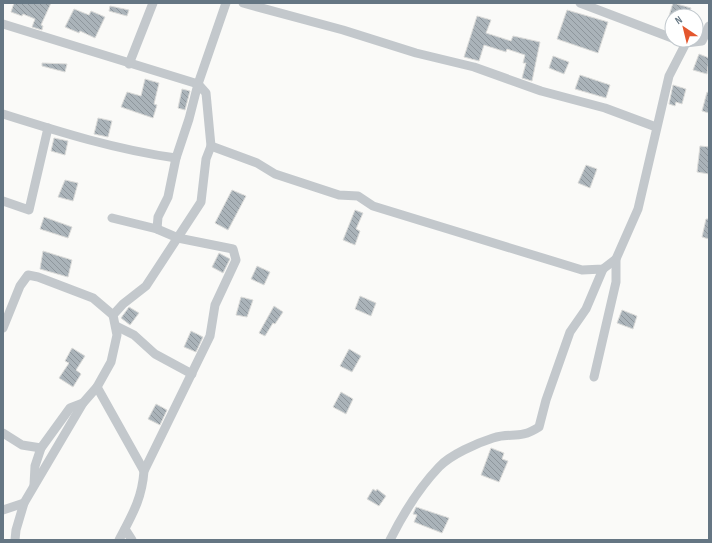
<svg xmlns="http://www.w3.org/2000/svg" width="712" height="543" font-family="'Sofia Sans Condensed',sans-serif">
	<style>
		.building { fill: url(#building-back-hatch); stroke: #dcdcda }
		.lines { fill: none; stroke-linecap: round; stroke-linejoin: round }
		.minor { stroke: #c3c8cc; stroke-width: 9 }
	</style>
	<defs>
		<pattern id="building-back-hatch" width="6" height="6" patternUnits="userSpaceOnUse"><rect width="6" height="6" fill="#aab3b9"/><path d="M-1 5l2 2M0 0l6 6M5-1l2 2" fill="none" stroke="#8e969c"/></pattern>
	</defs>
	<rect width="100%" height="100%" fill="#fafaf8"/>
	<g class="building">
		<path d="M 14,3 L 51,3 L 41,25 L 43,26 L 42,30 L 32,27 L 35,19 L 23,14 L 22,16 L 11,12 Z"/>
		<path d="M 673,3 L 691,8 L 688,16 L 669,16 Z"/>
		<path d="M 110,6 L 129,10 L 127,16 L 109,11 Z"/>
		<path d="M 74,9 L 89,15 L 91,11 L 105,17 L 95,38 L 80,31 L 79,33 L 65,27 Z"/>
		<path d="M 567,10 L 608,22 L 598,53 L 557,39 Z"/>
		<path d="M 477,16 L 491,20 L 486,33 L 511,41 L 513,36 L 540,42 L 532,81 L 522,78 L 526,63 L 523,63 L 525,55 L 507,49 L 506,52 L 484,45 L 479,61 L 464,57 Z"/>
		<path d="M 699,54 L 709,58 L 707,74 L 693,70 Z"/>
		<path d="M 553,56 L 569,62 L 564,74 L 549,68 Z"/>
		<path d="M 42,63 L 67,64 L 65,72 L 42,66 Z"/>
		<path d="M 580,75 L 610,85 L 606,98 L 575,89 Z"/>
		<path d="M 145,79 L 159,83 L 154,104 L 157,105 L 153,118 L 121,107 L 127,92 L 141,96 Z"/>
		<path d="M 673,85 L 686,89 L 682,104 L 676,102 L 675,106 L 669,104 Z"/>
		<path d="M 182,89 L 190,91 L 185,110 L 178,108 Z"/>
		<path d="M 707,92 L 709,93 L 709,113 L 702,111 Z"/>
		<path d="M 98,118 L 112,121 L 108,137 L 94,134 Z"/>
		<path d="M 54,138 L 68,141 L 65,155 L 51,151 Z"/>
		<path d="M 700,146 L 709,147 L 709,174 L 697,172 Z"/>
		<path d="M 586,165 L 597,169 L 590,188 L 578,183 Z"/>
		<path d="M 65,180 L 78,183 L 73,201 L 58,197 Z"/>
		<path d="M 232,190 L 246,196 L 228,230 L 215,223 Z"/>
		<path d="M 355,210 L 363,213 L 356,229 L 360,231 L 355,245 L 343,240 Z"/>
		<path d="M 44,217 L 72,227 L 68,238 L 40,229 Z"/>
		<path d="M 706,219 L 709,219 L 709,239 L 702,237 Z"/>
		<path d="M 43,251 L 72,260 L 68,277 L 40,269 Z"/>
		<path d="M 219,253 L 230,259 L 223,273 L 212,267 Z"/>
		<path d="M 257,266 L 270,272 L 264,285 L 251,279 Z"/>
		<path d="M 360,296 L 376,303 L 371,316 L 355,309 Z"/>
		<path d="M 241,297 L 253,300 L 247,317 L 236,315 Z"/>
		<path d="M 274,306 L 283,312 L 275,324 L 273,323 L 265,336 L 259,333 Z"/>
		<path d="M 129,307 L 139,313 L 130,325 L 121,318 Z"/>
		<path d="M 622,310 L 637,316 L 633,329 L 617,323 Z"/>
		<path d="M 191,331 L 203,337 L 196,352 L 184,347 Z"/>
		<path d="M 72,348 L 85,356 L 76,370 L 81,374 L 73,387 L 59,378 L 69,363 L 65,361 Z"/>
		<path d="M 349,349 L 361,356 L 352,372 L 340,366 Z"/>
		<path d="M 341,392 L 353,399 L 346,414 L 333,407 Z"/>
		<path d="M 156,404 L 167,410 L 160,425 L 148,419 Z"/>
		<path d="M 491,448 L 504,453 L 502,459 L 508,461 L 499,482 L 481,475 Z"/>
		<path d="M 373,489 L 376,491 L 377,489 L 386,496 L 379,506 L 367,499 Z"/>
		<path d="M 416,507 L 449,518 L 442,533 L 414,522 L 417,515 L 413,514 Z"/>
	</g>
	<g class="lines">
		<g class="minor">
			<path d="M 243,3 L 343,30 L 416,53 L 474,67 L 541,91 L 605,108 L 656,127"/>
			<path d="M 580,3 L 672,38"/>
			<path d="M 3,24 L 198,84 L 206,93 L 211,146 L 206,159 L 201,202 L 146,286 L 123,304 L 113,315 L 117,335 L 111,362 L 97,387 L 83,403 L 24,503 L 16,530 L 15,540"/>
			<path d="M 129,64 L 153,3"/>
			<path d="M 3,114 C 60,132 117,150 176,158"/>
			<path d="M 211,146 L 257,163 L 275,174 L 339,195 L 358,196 L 373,206 L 582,270 L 603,269 L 616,259"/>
			<path d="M 3,201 L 29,210 L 48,128"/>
			<path d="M 112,218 L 157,229 L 178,238 L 233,249 L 236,260 L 215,305 L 210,336 L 144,471 C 142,499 132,515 119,540"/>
			<path d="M 157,229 L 158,217 L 168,197 L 176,158 L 189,119 L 198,84 L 226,3"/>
			<path d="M 116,326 L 134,335 L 155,354 L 192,374"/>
			<path d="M 3,328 L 20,286 L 28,275 L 38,277 L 93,298 L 113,315"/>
			<path d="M 594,377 L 616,282 L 616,259 L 638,209 L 669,76 L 686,43 L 702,41 L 709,26"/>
			<path d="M 97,387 L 144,471"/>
			<path d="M 3,433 L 22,445 L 41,448"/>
			<path d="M 34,485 L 35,466 L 41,448 L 70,408 L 83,403"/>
			<path d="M 3,510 L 24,503"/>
			<path d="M 125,529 L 132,540"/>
			<path d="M 390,540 C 403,514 419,488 439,467 C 450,455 477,443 493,438 C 512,432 519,440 539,427 L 546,400 L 570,332 L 586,309 L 603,269"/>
		</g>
	</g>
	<rect width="712" height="543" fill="none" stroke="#657683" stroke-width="8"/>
	<g transform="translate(684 28) rotate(325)"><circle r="19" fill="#ffffff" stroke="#c1c8cd"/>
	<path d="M0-3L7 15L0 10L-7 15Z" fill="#e4572e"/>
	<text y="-6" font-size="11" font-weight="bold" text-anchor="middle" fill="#657683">N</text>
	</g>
</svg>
